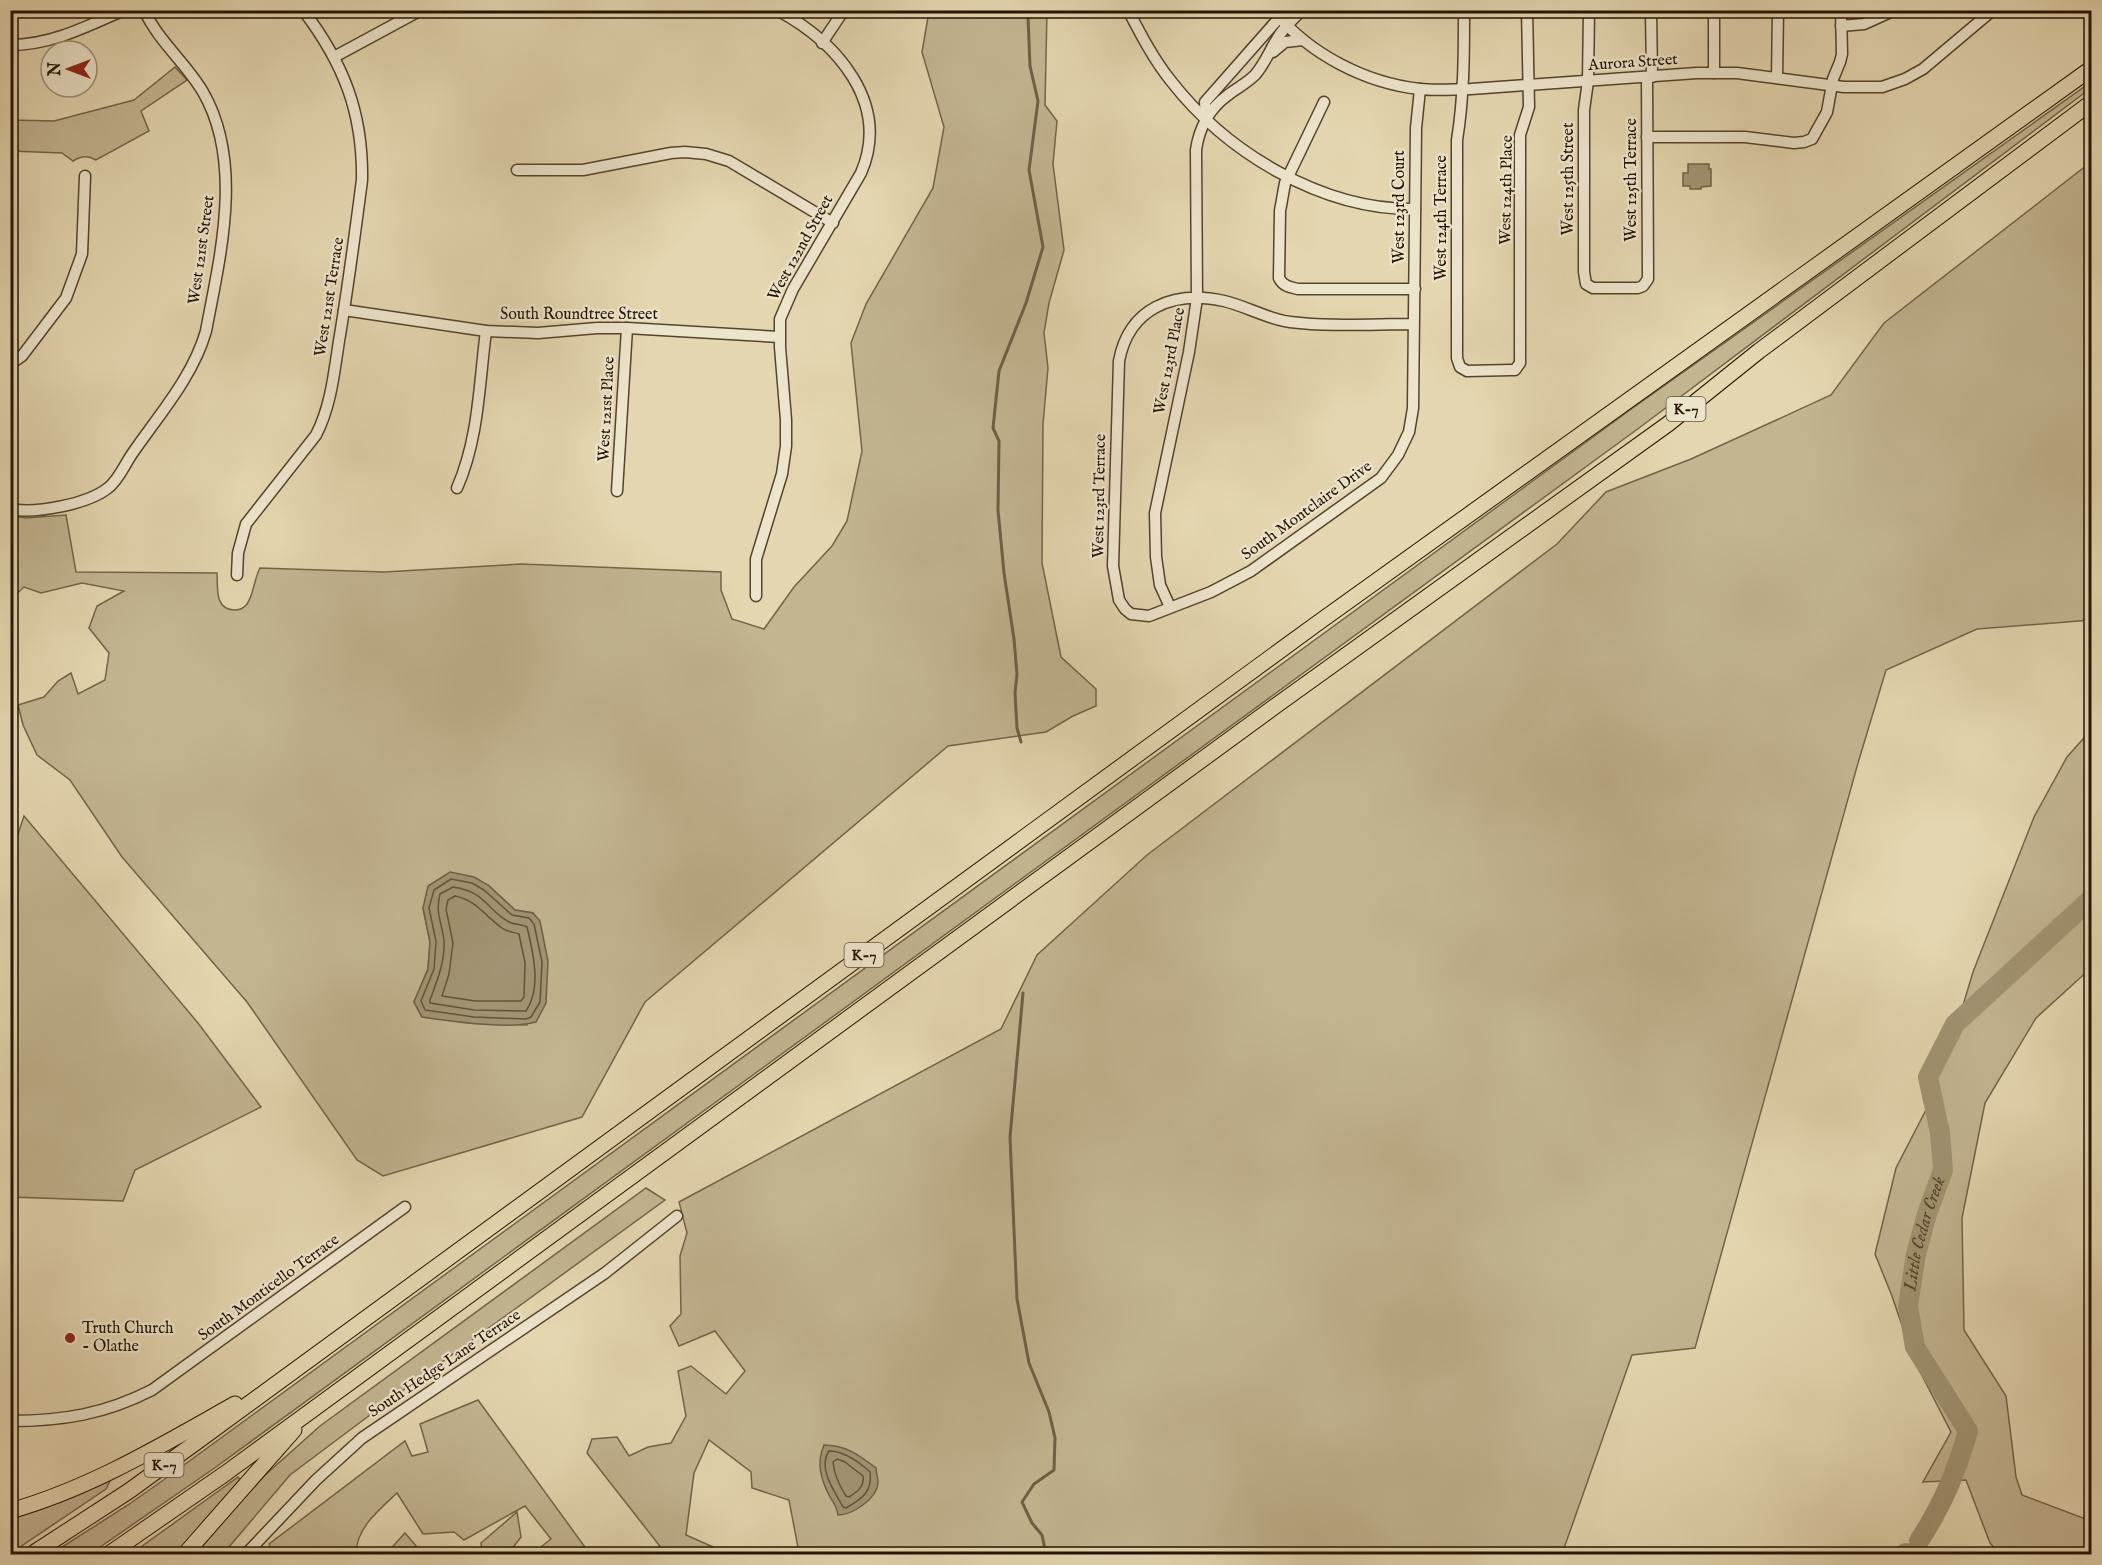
<svg xmlns="http://www.w3.org/2000/svg" width="2102" height="1565" font-family="'IM FELL English',serif">
	<style>
		.green { fill: #c3b592; stroke: #736449; stroke-width: 1.5; fill-rule: evenodd }
		.water { fill: #a29474; stroke: #6f6046; stroke-width: 1.5 }
		.lines { fill: none; stroke-linecap: round; stroke-linejoin: round }
		.shore { stroke: #62543a; stroke-width: 1.5 }
		.stream { stroke: #6f6046; stroke-width: 3 }
		.river { stroke: #a29474; stroke-width: 20 }
		.minor-casing { stroke: #53442c; stroke-width: 13 }
		.highway-casing { stroke: #231300; stroke-width: 17 }
		.minor { stroke: #ede4cc; stroke-width: 10 }
		.highway { stroke: #e4d6b0; stroke-width: 15 }
		.poi-dot { fill: #8f2418; stroke: #ede4cc; stroke-width: 2 }
		.labels { text-anchor: middle; dominant-baseline: central; stroke-width: 4.5; stroke-linejoin: round; paint-order: stroke }
		.shield { fill: #ede4cc; stroke: #60523d; stroke-width: 1.5 }
		.shield-label { font-size: 15px; font-weight: bold; fill: #231300 }
		.street-label { font-size: 16px; fill: #231300; stroke: #ede4cc }
		.poi-label { font-size: 16px; fill: #231300; stroke: #ede4cc; text-anchor: start }
		.water-label { font-size: 18px; font-style: italic; fill: #56472e; stroke: #ede4cc }
	</style>
	<rect width="100%" height="100%" fill="#e4d6b0"/>
	<filter id="stains"><feTurbulence type="fractalNoise" baseFrequency=".00333" numOctaves="4"/><feColorMatrix values="0 0 0 0 .2 0 0 0 0 .09 0 0 0 0 .02 0 0 0 .5 -.17"/></filter>
	<radialGradient id="worn" r=".72"><stop offset=".6" stop-color="#630" stop-opacity="0"/><stop offset="1" stop-color="#630" stop-opacity=".3"/></radialGradient>
	<g class="green">
		<path d="M 929,11 L 1047,11 L 1045,105 L 1057,121 L 1053,164 L 1064,250 L 1049,303 L 1044,333 L 1048,368 L 1043,424 L 1042,563 L 1061,657 L 1096,689 L 1096,706 L 1073,716 L 1046,732 L 948,746 L 645,1002 L 582,1117 L 383,1176 L 357,1160 L 247,1002 L 122,857 L 70,780 L 37,755 L 23,725 L 18,705 L 44,697 L 58,681 L 71,673 L 78,694 L 105,680 L 109,653 L 89,628 L 97,606 L 124,591 L 82,583 L 41,593 L 24,587 L 11,599 L 11,516 L 26,518 L 66,515 L 76,572 L 217,573 C 218,587 214,610 235,610 C 240,610 244,608 247,604 C 254,594 254,579 260,568 L 384,572 L 521,564 L 721,572 L 721,590 L 732,619 L 764,629 L 794,587 L 832,546 L 847,521 L 862,451 L 851,343 L 866,304 L 933,188 L 944,127 L 922,52 ZM 488,885 L 515,910 L 533,913 L 527,1025 L 474,1023 L 422,1017 L 414,1002 L 428,969 L 430,942 L 423,908 Z"/>
		<path d="M 175,67 L 187,80 L 141,111 L 149,131 L 96,160 C 87,155 81,156 73,161 L 62,153 L 11,151 L 11,120 L 54,121 L 134,100 Z"/>
		<path d="M 2091,82 L 2091,88 L 1639,428 L 216,1467 L 90,1554 L 51,1554 L 128,1505 L 162,1481 L 1630,410 Z"/>
		<path d="M 2091,162 L 2091,620 L 1977,629 L 1886,670 L 1858,763 L 1695,1348 L 1632,1355 L 1562,1554 L 797,1554 L 799,1553 L 789,1500 L 752,1488 L 751,1472 L 709,1440 L 694,1473 L 686,1535 L 729,1554 L 666,1554 L 587,1453 L 592,1439 L 617,1437 L 629,1456 L 648,1447 L 671,1443 L 686,1416 L 678,1371 L 691,1366 L 726,1394 L 745,1371 L 715,1331 L 679,1346 L 670,1326 L 681,1314 L 680,1256 L 687,1233 L 679,1202 L 1001,1029 L 1037,955 L 1147,855 L 1557,544 L 1606,492 L 1691,459 L 1831,395 L 1884,323 Z"/>
		<path d="M 2091,730 L 2091,968 L 2036,1018 L 1985,1103 L 1962,1218 L 1964,1330 L 2006,1396 L 2016,1477 L 2022,1495 L 2091,1521 L 2091,1554 L 2000,1554 L 1990,1543 L 1966,1480 L 1923,1482 L 1951,1432 L 1913,1358 L 1892,1296 L 1875,1254 L 1896,1168 L 1928,1106 L 1934,1075 L 1958,1022 L 1973,972 L 2034,817 L 2067,757 Z"/>
		<path d="M 24,816 L 198,1023 L 261,1107 L 135,1170 L 123,1201 L 11,1197 L 10,858 Z"/>
		<path d="M 646,1188 L 665,1200 L 398,1394 L 290,1475 L 223,1554 L 196,1554 L 253,1486 L 320,1426 Z"/>
		<path d="M 478,1400 L 590,1554 L 532,1554 L 551,1539 L 525,1506 L 464,1540 L 454,1532 L 423,1534 L 397,1493 C 379,1510 356,1528 356,1554 L 274,1554 L 269,1544 L 405,1441 L 412,1456 L 428,1452 L 420,1424 Z"/>
		<path d="M 238,1477 L 240,1480 L 177,1554 L 131,1554 Z"/>
		<path d="M 111,1479 L 106,1489 L 11,1553 L 11,1518 Z"/>
		<path d="M 517,1512 L 521,1537 L 508,1554 L 482,1554 L 481,1543 Z"/>
		<path d="M 405,1533 L 423,1554 L 386,1554 Z"/>
	</g>
	<g class="water">
		<path d="M 1688,164 L 1709,164 L 1709,169 L 1711,169 L 1711,186 L 1701,187 L 1701,189 L 1690,189 L 1690,186 L 1683,186 L 1683,173 L 1688,173 Z"/>
		<path d="M 450,872 L 474,877 L 488,885 L 515,910 L 533,913 L 540,921 L 548,961 L 546,1003 L 536,1022 C 509,1030 451,1021 422,1017 L 414,1002 L 428,969 L 430,942 L 423,908 L 428,886 Z"/>
		<path d="M 824,1445 C 846,1445 859,1455 876,1468 C 876,1472 878,1478 878,1483 C 877,1499 852,1515 838,1515 C 837,1507 834,1503 830,1497 C 821,1480 816,1463 824,1445 Z"/>
	</g>
	<g class="lines">
		<g class="shore">
			<path d="M 451,879 L 472,883 L 484,890 L 512,915 L 529,918 L 534,924 L 542,962 L 540,1002 L 531,1017 L 526,1019 L 474,1017 L 425,1010 L 421,1001 L 434,969 L 436,941 L 429,908 L 434,890 Z"/>
			<path d="M 453,887 C 487,892 485,909 509,922 C 515,925 522,924 527,927 C 533,952 542,988 526,1011 L 474,1010 L 430,1003 L 430,1000 C 437,981 445,962 444,941 C 442,922 435,914 440,894 Z"/>
			<path d="M 455,896 C 476,900 485,916 502,928 C 507,932 514,932 519,934 L 525,963 L 524,997 L 521,1001 L 475,1001 L 442,996 L 449,974 L 453,943 L 446,909 L 448,900 Z"/>
			<path d="M 829,1451 C 845,1451 859,1462 870,1472 C 873,1491 862,1499 846,1508 L 843,1507 C 835,1492 817,1468 829,1451 Z"/>
			<path d="M 837,1459 L 845,1462 L 863,1476 C 865,1486 857,1492 849,1497 L 846,1496 C 839,1485 834,1475 833,1462 Z"/>
		</g>
		<g class="stream">
			<path d="M 1021,742 L 1017,728 L 1015,693 L 1017,674 L 1014,639 L 1004,573 L 998,510 L 999,441 L 993,428 L 999,371 L 1026,303 L 1043,247 L 1029,170 L 1038,101 L 1030,66 L 1028,17 L 1030,10"/>
			<path d="M 1023,993 L 1010,1137 L 1017,1299 L 1029,1363 L 1049,1412 L 1055,1438 L 1054,1470 L 1034,1484 L 1022,1502 L 1032,1523 L 1042,1535 L 1046,1554"/>
		</g>
		<g class="river">
			<path id="s1" d="M 1919,1541 C 1943,1504 1956,1473 1968,1431 L 1915,1347 L 1908,1306 L 1916,1254 L 1927,1214 L 1943,1170 L 1940,1133 L 1928,1077 L 1955,1024 L 2092,898"/>
			<path d="M 1904,1554 L 1906,1553"/>
		</g>
		<g class="minor-casing">
			<g id="minor">
				<path d="M 583,10 L 622,10"/>
				<path d="M 1128,10 C 1141,35 1154,60 1171,81 C 1227,153 1322,210 1415,209"/>
				<path d="M 1273,10 C 1309,54 1365,83 1420,89 C 1437,91 1455,89 1471,89 L 1697,73 L 1737,73 L 1844,87 L 1882,87 L 1905,79 L 1923,69 L 1993,10"/>
				<path d="M 1464,10 C 1464,54 1464,97 1457,140 L 1457,358 L 1460,367 L 1467,371 L 1511,370 L 1515,370 L 1520,363 L 1520,135 L 1529,107 L 1527,10"/>
				<path d="M 1589,10 L 1588,81 L 1584,110 L 1584,272 L 1586,284 L 1593,288 L 1638,288 L 1643,286 L 1648,279 L 1647,77"/>
				<path d="M 1651,10 L 1652,77"/>
				<path d="M 1714,10 L 1714,73"/>
				<path d="M 1841,26 L 1864,24 L 1895,10"/>
				<path d="M 822,43 L 844,10"/>
				<path d="M 10,45 C 51,45 88,26 124,10"/>
				<path d="M 1273,52 L 1285,42 L 1303,40"/>
				<path d="M 334,57 L 421,10"/>
				<path d="M 1777,78 L 1778,10"/>
				<path d="M 1324,102 L 1285,183 L 1280,211 L 1279,278 C 1283,286 1289,287 1298,289 L 1415,289"/>
				<path d="M 1206,119 L 1205,102 L 1279,18"/>
				<path d="M 1647,137 L 1745,137 L 1794,143 L 1804,142 L 1812,139 L 1827,112 L 1833,79 L 1840,62 L 1842,54 L 1841,10"/>
				<path d="M 517,170 L 583,170 L 671,153 L 685,152 L 706,154 L 729,161 L 833,223"/>
				<path d="M 344,310 L 486,331 L 538,333 L 597,328 L 627,328 L 779,337"/>
				<path d="M 1414,324 C 1373,324 1330,327 1290,322 C 1267,319 1246,306 1224,301 C 1173,290 1129,308 1119,361 L 1113,566 L 1119,600 L 1125,609 L 1131,614 L 1149,616 L 1211,592 L 1251,571 L 1381,478 L 1398,455 L 1409,432 L 1413,408 L 1416,128 L 1420,89"/>
				<path d="M 10,364 L 22,356 L 66,298 L 82,254 L 85,176"/>
				<path d="M 457,488 C 479,438 479,384 486,331"/>
				<path d="M 617,491 L 627,328"/>
				<path d="M 10,509 C 36,514 88,504 108,488 C 118,481 125,464 132,454 C 158,416 193,377 206,331 C 220,256 244,163 203,92 C 186,63 159,42 144,10"/>
				<path d="M 237,575 L 238,553 L 246,524 L 316,435 C 331,406 334,373 339,341 C 348,288 355,234 362,180 C 363,113 344,64 303,10"/>
				<path d="M 756,596 L 756,559 L 782,474 L 786,446 L 786,420 L 780,347 L 780,319 L 793,289 L 861,173 C 891,103 837,42 777,10"/>
				<path d="M 1170,607 L 1160,585 L 1156,557 L 1155,513 L 1189,352 L 1197,298 L 1196,150 C 1199,128 1210,108 1228,95 C 1237,88 1247,83 1255,75 C 1265,63 1269,52 1277,39 C 1283,28 1293,19 1302,10"/>
				<path d="M 10,1421 C 63,1421 105,1414 152,1390 L 405,1207"/>
				<path d="M 246,1554 L 316,1480 L 362,1438 L 605,1273 L 677,1216"/>
			</g>
		</g>
		<g class="highway-casing">
			<g id="highway">
				<path d="M 10,1511 C 91,1488 162,1445 235,1404"/>
				<path d="M 32,1554 L 129,1491 L 202,1438 L 1315,625 L 2092,68"/>
				<path d="M 109,1554 L 226,1473 L 1274,707 L 1668,424 L 1759,351 L 2092,102"/>
				<path d="M 185,1554 L 294,1430"/>
			</g>
		</g>
		<use href="#minor" class="minor"/>
		<use href="#highway" class="highway"/>
	</g>
	<circle class="poi-dot" cx="70" cy="1338" r="6"/>
	<g class="labels">
		<g class="shield">
			<rect x="1666.5" y="397" width="39" height="24" rx="4.5"/>
			<rect x="844.5" y="943" width="39" height="24" rx="4.5"/>
			<rect x="144.5" y="1453" width="39" height="24" rx="4.5"/>
		</g>
		<g class="shield-label">
			<text x="1686" y="409">K-7</text>
			<text x="864" y="955">K-7</text>
			<text x="164" y="1465">K-7</text>
		</g>
		<g class="street-label">
			<text transform="translate(1633 63) rotate(-4)">Aurora Street</text>
			<text transform="translate(1569 179) rotate(-90)">West 125th Street</text>
			<text transform="translate(1632 180) rotate(-90)">West 125th Terrace</text>
			<text transform="translate(1507 190) rotate(-89)">West 124th Place</text>
			<text transform="translate(1400 207) rotate(-90)">West 123rd Court</text>
			<text transform="translate(1442 218) rotate(-90)">West 124th Terrace</text>
			<text transform="translate(801 248) rotate(-61)">West 122nd Street</text>
			<text transform="translate(202 250) rotate(-82)">West 121st Street</text>
			<text transform="translate(330 297) rotate(-81)">West 121st Terrace</text>
			<text x="579" y="315">South Roundtree Street</text>
			<text transform="translate(1170 361) rotate(-79)">West 123rd Place</text>
			<text transform="translate(607 409) rotate(-87)">West 121st Place</text>
			<text transform="translate(1100 496) rotate(-89)">West 123rd Terrace</text>
			<text transform="translate(1307 511) rotate(-36)">South Montclaire Drive</text>
			<text transform="translate(269 1288) rotate(-36)">South Monticello Terrace</text>
			<text transform="translate(445 1364) rotate(-34)">South Hedge Lane Terrace</text>
		</g>
		<g class="poi-label">
			<text x="82" y="1329">Truth Church<tspan x="82" dy="18">- Olathe</tspan></text>
		</g>
		<g class="water-label">
			<text stroke="none"><textPath href="#s1" startOffset="336">Little Cedar Creek</textPath></text>
		</g>
	</g>
	<rect width="2102" height="1565" fill="none" stroke="#e4d6b0" stroke-width="36"/>
	<rect x="12" y="12" width="2078" height="1541" fill="none" stroke="#231300" stroke-width="3"/>
	<rect x="18" y="18" width="2066" height="1529" fill="none" stroke="#231300" stroke-width="1.5"/>
	<g transform="translate(69 69) rotate(270)"><circle r="28" fill="#ede4cc" stroke="#9c907a" stroke-width="1.5"/>
	<path d="M0-4.5L10 22L0 15L-10 22Z" fill="#8f2418"/>
	<text y="-9" font-size="16" font-weight="bold" text-anchor="middle" fill="#231300">N</text>
	</g>
	<rect width="100%" height="100%" filter="url(#stains)"/>
	<rect width="100%" height="100%" fill="url(#worn)"/>
</svg>
